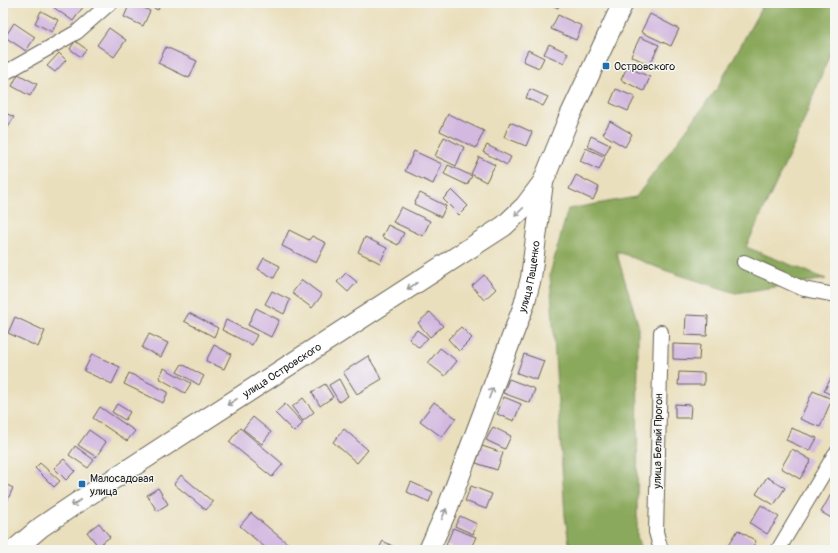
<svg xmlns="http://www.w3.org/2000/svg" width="838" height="553" font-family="Pangolin,sans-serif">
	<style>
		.forest { fill: #8ba95b; stroke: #54623c }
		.building { fill: #d3b8e0 }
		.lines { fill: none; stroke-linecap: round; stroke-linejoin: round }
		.street-casing { stroke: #646054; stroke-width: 16 }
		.secondary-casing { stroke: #646054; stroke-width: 22 }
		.street { stroke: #fff; stroke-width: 14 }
		.secondary { stroke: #fff; stroke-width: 20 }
		.oneway { stroke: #999 }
		.poi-dot { fill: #1f6fb2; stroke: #f6f6f2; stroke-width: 1.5 }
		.labels { text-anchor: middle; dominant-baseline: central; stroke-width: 3; stroke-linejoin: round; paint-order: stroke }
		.poi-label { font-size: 11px; fill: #1c1c1c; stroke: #f6f6f2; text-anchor: start }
		.street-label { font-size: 11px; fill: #1c1c1c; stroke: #f6f6f2 }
	</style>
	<rect width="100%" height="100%" fill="#f6f6f2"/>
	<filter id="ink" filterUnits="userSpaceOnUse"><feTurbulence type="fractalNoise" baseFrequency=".025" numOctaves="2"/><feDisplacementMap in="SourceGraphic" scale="8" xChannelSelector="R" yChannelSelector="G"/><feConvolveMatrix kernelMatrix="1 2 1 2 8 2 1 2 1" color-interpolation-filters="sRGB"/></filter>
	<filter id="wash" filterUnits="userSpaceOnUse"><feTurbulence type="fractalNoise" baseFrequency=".012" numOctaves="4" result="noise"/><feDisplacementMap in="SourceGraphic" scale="16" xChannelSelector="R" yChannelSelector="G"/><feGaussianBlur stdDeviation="0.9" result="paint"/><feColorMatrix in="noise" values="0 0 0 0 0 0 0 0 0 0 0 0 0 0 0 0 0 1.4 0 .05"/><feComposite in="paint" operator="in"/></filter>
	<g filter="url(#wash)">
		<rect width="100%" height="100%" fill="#eadfbc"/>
		<path class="forest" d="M 764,3 L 835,3 L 835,40 L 796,141 L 746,247 L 826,279 L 736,293 L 664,270 L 616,251 L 638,324 L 637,536 L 641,550 L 570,550 L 565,516 L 550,274 L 568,209 L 636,197 L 716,90 Z"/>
		<g id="blocks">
			<g class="building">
				<path d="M 55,3 L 77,3 L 83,7 L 73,21 L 53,7 Z"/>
				<path d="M 130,3 L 134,3 L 150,11 L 143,26 L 124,17 Z"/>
				<path d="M 143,3 L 161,3 L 158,10 Z"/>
				<path d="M 547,3 L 560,3 L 558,8 Z"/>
				<path d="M 41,11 L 58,20 L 52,32 L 35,23 Z"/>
				<path d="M 650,14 L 679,29 L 671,46 L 641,32 Z"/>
				<path d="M 558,15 L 582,26 L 576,40 L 551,29 Z"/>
				<path d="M 14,23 L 35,37 L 26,51 L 5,37 Z"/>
				<path d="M 109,28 L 126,40 L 114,57 L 97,45 Z"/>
				<path d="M 640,37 L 659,45 L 650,65 L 631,56 Z"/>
				<path d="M 75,41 L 86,49 L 81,57 L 70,49 Z"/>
				<path d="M 549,44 L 568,53 L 564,63 L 544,54 Z"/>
				<path d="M 166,47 L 197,61 L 189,78 L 158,63 Z"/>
				<path d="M 528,50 L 544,58 L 539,68 L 523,61 Z"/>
				<path d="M 59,53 L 66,60 L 55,72 L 47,66 Z"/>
				<path d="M 627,67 L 650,77 L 644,91 L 621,80 Z"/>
				<path d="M 18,74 L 37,84 L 30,96 L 12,86 Z"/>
				<path d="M 530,89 L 548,97 L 543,106 L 526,98 Z"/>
				<path d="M 616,89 L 635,97 L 628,111 L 610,103 Z"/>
				<path d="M 3,112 L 14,117 L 6,131 L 3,129 Z"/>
				<path d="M 448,114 L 484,131 L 476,148 L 440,131 Z"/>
				<path d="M 610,121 L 632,134 L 625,147 L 603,134 Z"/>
				<path d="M 510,122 L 532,132 L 526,146 L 504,137 Z"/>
				<path d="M 591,136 L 610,145 L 605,155 L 587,146 Z"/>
				<path d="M 444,137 L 464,147 L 456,166 L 435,156 Z"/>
				<path d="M 487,145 L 511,157 L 507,165 L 483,152 Z"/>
				<path d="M 586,148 L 605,157 L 599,170 L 580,161 Z"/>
				<path d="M 414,151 L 442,164 L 433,184 L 405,171 Z"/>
				<path d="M 479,157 L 495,165 L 486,182 L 471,174 Z"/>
				<path d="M 448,165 L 472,176 L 467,185 L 444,174 Z"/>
				<path d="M 576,175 L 599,187 L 593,200 L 569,189 Z"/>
				<path d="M 452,190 L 468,206 L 459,215 L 443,199 Z"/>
				<path d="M 420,193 L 446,206 L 441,217 L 414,204 Z"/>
				<path d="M 401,207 L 430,221 L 423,236 L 393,222 Z"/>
				<path d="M 388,225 L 404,233 L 398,245 L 382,237 Z"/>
				<path d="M 289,230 L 309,240 L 312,236 L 326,243 L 316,263 L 282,246 Z"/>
				<path d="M 365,237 L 387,248 L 380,263 L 358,252 Z"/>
				<path d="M 264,258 L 280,266 L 274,278 L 258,269 Z"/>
				<path d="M 346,273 L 357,282 L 348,292 L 337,282 Z"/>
				<path d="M 484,275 L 496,289 L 484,300 L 472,286 Z"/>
				<path d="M 302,280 L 322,295 L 312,308 L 292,293 Z"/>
				<path d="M 272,291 L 290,300 L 284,314 L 265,304 Z"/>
				<path d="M 256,308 L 279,320 L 271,337 L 248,325 Z"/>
				<path d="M 430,312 L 443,326 L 430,337 L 418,323 Z"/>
				<path d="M 189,313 L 218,328 L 214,337 L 184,321 Z"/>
				<path d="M 686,315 L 708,316 L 707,336 L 685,335 Z"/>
				<path d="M 15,317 L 45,331 L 38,347 L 8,333 Z"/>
				<path d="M 226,320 L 257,335 L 252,345 L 222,330 Z"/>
				<path d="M 461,327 L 472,338 L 459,351 L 448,339 Z"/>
				<path d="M 417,330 L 428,338 L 419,348 L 409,339 Z"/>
				<path d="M 149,334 L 168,343 L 161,357 L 142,348 Z"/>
				<path d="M 673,344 L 700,345 L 699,360 L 673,359 Z"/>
				<path d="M 214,345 L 231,354 L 224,369 L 206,361 Z"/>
				<path d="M 440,348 L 457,361 L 445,376 L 428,363 Z"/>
				<path d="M 92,354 L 120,367 L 112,384 L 84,371 Z"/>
				<path d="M 524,354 L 544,361 L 537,380 L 517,373 Z"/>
				<path d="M 368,356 L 382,379 L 357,394 L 343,372 Z"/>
				<path d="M 182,364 L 204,376 L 199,385 L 177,372 Z"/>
				<path d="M 164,368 L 191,383 L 185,393 L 159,378 Z"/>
				<path d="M 835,371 L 835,397 L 824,391 Z"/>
				<path d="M 679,372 L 704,373 L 704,385 L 678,385 Z"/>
				<path d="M 129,373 L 168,392 L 163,403 L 124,384 Z"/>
				<path d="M 339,379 L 348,396 L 339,402 L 329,385 Z"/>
				<path d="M 509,379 L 535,389 L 530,403 L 503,393 Z"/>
				<path d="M 325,384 L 333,397 L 320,406 L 312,392 Z"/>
				<path d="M 813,391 L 832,399 L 820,427 L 800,419 Z"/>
				<path d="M 504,397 L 521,404 L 514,421 L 497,414 Z"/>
				<path d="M 303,398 L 314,412 L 303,421 L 292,407 Z"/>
				<path d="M 434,402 L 456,418 L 442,437 L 420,421 Z"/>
				<path d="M 117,404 L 130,412 L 125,420 L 112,412 Z"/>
				<path d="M 285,404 L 303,423 L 294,432 L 275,413 Z"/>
				<path d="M 675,404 L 691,405 L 690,418 L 675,418 Z"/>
				<path d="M 100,407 L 135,431 L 127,441 L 93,418 Z"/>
				<path d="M 253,417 L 271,432 L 262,444 L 243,429 Z"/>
				<path d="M 493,427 L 511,436 L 505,449 L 486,440 Z"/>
				<path d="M 240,428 L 283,464 L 272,477 L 229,442 Z"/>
				<path d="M 791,428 L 817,438 L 810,451 L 786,440 Z"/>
				<path d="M 344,429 L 368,450 L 357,463 L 333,442 Z"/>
				<path d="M 89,430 L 106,442 L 96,457 L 78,445 Z"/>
				<path d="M 75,446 L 94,460 L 88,468 L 69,455 Z"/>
				<path d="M 482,446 L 503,453 L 497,470 L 476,463 Z"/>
				<path d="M 792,449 L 811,460 L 800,479 L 781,468 Z"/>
				<path d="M 64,459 L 75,471 L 66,480 L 54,468 Z"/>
				<path d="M 40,463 L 60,481 L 54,487 L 35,468 Z"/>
				<path d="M 181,475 L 213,502 L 206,510 L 174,484 Z"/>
				<path d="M 767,477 L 785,488 L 774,505 L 756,494 Z"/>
				<path d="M 411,482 L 433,492 L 429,502 L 407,492 Z"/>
				<path d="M 3,483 L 13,488 L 3,510 Z"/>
				<path d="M 471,486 L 492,494 L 486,509 L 465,501 Z"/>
				<path d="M 158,488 L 168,504 L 157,511 L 147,495 Z"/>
				<path d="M 831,494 L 835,496 L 835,520 L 821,512 Z"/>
				<path d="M 761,505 L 779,517 L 767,534 L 750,523 Z"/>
				<path d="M 251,513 L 294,549 L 292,550 L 268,550 L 240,526 Z"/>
				<path d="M 460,516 L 477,524 L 473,534 L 455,526 Z"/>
				<path d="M 99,523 L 110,537 L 98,546 L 87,532 Z"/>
				<path d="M 453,528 L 476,537 L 470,550 L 457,550 L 446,545 Z"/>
				<path d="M 738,530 L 756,541 L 751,550 L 734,550 L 728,546 Z"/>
				<path d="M 383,541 L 400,550 L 378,550 Z"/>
			</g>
		</g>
	</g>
	<g filter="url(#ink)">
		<use href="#blocks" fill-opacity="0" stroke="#646054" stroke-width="1"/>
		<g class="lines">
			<g class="street-casing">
				<g id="street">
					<path d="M 3,74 L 77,32 L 110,3"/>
					<path d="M 744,262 L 804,289 L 835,295"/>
					<path d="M 661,332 L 656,532 L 661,550"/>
					<path d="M 778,550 L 835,454"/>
				</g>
			</g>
			<g class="secondary-casing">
				<g id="secondary">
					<path id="s1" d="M 14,550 L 41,527 L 81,500 L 504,226 L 525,206 L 543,182"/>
					<path id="s2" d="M 429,550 L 446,512 L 524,305 L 531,278 L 543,182 L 568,120 L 623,3"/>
				</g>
			</g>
			<use href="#street" class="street"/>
			<use href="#secondary" class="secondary"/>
		</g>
		<defs><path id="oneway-shaft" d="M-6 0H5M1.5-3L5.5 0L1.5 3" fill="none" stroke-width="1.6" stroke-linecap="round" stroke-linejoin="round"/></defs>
		<g class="oneway">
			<use href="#oneway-shaft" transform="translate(519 212) rotate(136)"/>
			<use href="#oneway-shaft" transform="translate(412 286) rotate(147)"/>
			<use href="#oneway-shaft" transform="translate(491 393) rotate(-69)"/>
			<use href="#oneway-shaft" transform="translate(232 402) rotate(147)"/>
			<use href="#oneway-shaft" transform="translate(76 503) rotate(146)"/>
			<use href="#oneway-shaft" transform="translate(444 514) rotate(-67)"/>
		</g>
	</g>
	<g class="poi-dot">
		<rect x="602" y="62" width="8" height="8" rx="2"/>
		<rect x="78" y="480" width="8" height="8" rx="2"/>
	</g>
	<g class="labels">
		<g class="poi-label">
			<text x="614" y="66">Островского</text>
			<text x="90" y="478">Малосадовая<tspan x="90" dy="13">улица</tspan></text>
		</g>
		<g class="street-label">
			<text stroke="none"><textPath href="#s2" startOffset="292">улица Пащенко</textPath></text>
			<text stroke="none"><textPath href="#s1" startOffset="323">улица Островского</textPath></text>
			<text transform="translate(658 441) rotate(-89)">улица Белый Прогон</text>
		</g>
	</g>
	<rect width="838" height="553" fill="none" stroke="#f6f6f2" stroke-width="16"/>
</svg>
